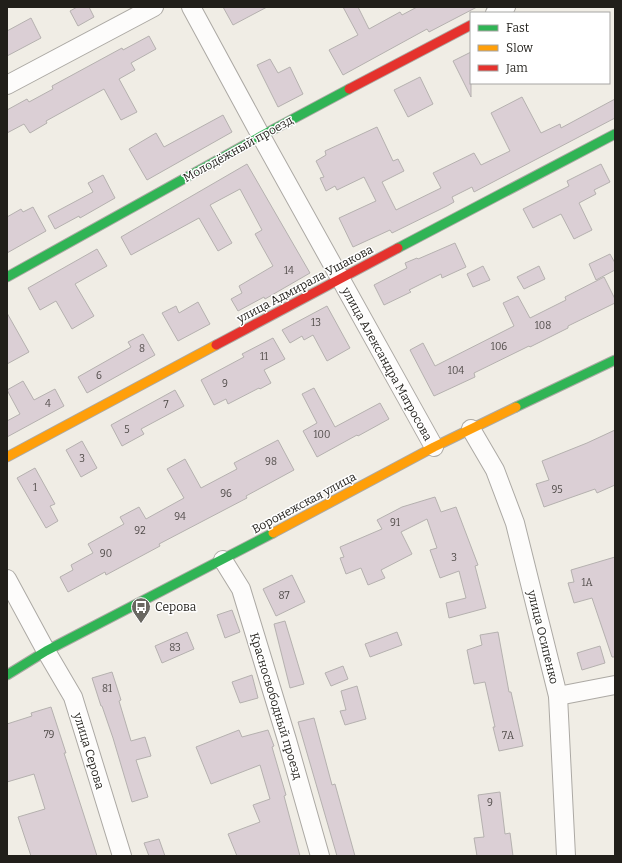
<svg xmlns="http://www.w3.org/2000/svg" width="622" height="863" font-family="Bitter,serif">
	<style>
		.building { fill: #dbcfd5; stroke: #b5b1af }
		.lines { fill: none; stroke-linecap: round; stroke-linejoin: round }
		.street-casing { stroke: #aca9a4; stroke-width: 20 }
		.fast-casing { stroke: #aca9a4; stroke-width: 11 }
		.slow-casing { stroke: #aca9a4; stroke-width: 11 }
		.jam-casing { stroke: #aca9a4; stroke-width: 11 }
		.street { stroke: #fdfcfb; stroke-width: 18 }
		.fast { stroke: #30b455; stroke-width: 9 }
		.slow { stroke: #ff9f0a; stroke-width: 9 }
		.jam { stroke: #e5322d; stroke-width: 9 }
		.labels { text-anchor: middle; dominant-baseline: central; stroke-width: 3; stroke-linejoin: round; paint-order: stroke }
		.number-label { font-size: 10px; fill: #504b49 }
		.street-label { font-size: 12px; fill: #211f1a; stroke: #fff }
		.poi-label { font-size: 12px; fill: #211f1a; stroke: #fff; text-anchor: start }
	</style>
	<rect width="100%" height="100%" fill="#f0ede5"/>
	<g class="building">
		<path d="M 77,7 L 89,7 L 94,17 L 78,26 L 70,11 Z"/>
		<path d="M 223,7 L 267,7 L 233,25 Z"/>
		<path d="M 343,7 L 358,7 L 369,29 L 400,12 L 402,15 L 417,7 L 477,7 L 429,32 L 427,29 L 343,75 L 329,50 L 358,35 Z"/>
		<path d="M 31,18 L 41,38 L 7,56 L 7,31 Z"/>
		<path d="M 149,36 L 156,49 L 131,63 L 135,70 L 119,79 L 137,112 L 121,120 L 104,89 L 46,121 L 47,123 L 30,133 L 24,124 L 7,133 L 7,110 L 27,99 L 29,102 L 53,89 L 52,86 L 122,48 L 123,50 Z"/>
		<path d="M 471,52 L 471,97 L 453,61 Z"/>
		<path d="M 270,59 L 278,73 L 290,67 L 303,94 L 278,107 L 257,65 Z"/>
		<path d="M 420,77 L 433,104 L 408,117 L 394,90 Z"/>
		<path d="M 522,97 L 541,133 L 560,124 L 561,128 L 615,99 L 615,118 L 474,192 L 472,187 L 452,197 L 454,202 L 447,206 L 392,233 L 390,230 L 353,247 L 339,218 L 376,201 L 364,177 L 337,190 L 335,186 L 326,191 L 320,178 L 324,177 L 316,161 L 326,155 L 325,151 L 377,127 L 393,161 L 398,159 L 404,171 L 382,182 L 396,210 L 441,188 L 433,173 L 474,153 L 481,165 L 510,151 L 491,113 Z"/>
		<path d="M 223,115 L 232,132 L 147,180 L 129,149 L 156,133 L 164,147 Z"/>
		<path d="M 247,164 L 310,273 L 265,299 L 264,297 L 238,311 L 231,299 L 242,293 L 239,286 L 273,266 L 255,234 L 262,230 L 240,189 L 210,205 L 232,243 L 218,251 L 199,218 L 131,255 L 121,237 Z"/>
		<path d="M 601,164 L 610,182 L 594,190 L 596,194 L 579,203 L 592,230 L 574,239 L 561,214 L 533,228 L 523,209 L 569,186 L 567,181 Z"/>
		<path d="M 103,175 L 115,198 L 80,218 L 79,216 L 55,229 L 48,216 L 93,192 L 88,183 Z"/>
		<path d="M 33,207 L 46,231 L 7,253 L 7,217 L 21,209 L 23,212 Z"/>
		<path d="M 455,243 L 466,267 L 442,278 L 441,274 L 409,290 L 411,292 L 384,305 L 374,285 L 407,268 L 405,263 L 417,258 L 418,259 Z"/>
		<path d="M 97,249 L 107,266 L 75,284 L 94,316 L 72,329 L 56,301 L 40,310 L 28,288 Z"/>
		<path d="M 610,254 L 615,263 L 615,270 L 596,280 L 589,264 Z"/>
		<path d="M 483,266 L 490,280 L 473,287 L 467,274 Z"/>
		<path d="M 539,266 L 545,279 L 524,289 L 517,277 Z"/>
		<path d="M 604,277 L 615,299 L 615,303 L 568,326 L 568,328 L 530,347 L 529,346 L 474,373 L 475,377 L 434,396 L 410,350 L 423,343 L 435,366 L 514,326 L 503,303 L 518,296 L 530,318 L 566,300 L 565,297 Z"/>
		<path d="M 198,302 L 210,324 L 178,341 L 162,313 L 176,306 L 179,313 Z"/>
		<path d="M 327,306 L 350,348 L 327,361 L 313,335 L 304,340 L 302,336 L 290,343 L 282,330 Z"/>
		<path d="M 7,313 L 29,352 L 7,364 Z"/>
		<path d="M 143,334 L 155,355 L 87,393 L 78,377 L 131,347 L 128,342 Z"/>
		<path d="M 273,338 L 285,359 L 264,370 L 271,383 L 260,389 L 259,388 L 228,404 L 226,399 L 214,405 L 201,380 L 244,357 L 242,354 Z"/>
		<path d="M 23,381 L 34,400 L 55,389 L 64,406 L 7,437 L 7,421 L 20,414 L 7,390 Z"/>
		<path d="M 314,388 L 335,427 L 380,403 L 389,419 L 358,436 L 357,435 L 317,457 L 303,431 L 317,423 L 302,394 Z"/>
		<path d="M 175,390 L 184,406 L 141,429 L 144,434 L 122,446 L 111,425 Z"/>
		<path d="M 615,430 L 615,485 L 597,493 L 595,489 L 544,507 L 536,484 L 549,480 L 542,461 L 587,443 Z"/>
		<path d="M 278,440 L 294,470 L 246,496 L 247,498 L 159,544 L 160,546 L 106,575 L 105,572 L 68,592 L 60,577 L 73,570 L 71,565 L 93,553 L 88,544 L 124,524 L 120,517 L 139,507 L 146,519 L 184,498 L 167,469 L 185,459 L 201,488 L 237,469 L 234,463 Z"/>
		<path d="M 82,441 L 97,468 L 81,477 L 66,450 Z"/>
		<path d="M 35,468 L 55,504 L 50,506 L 58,521 L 46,528 L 17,478 Z"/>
		<path d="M 435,497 L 441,512 L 456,507 L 478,565 L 475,566 L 486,608 L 449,618 L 446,603 L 466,598 L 459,571 L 440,578 L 430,550 L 437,548 L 427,519 L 401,532 L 412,554 L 381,570 L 385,578 L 368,585 L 361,568 L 346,574 L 340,558 L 344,557 L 340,547 L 382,529 L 377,520 L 402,507 Z"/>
		<path d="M 615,557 L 615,657 L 612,657 L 592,598 L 574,603 L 568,583 L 574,582 L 571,570 Z"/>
		<path d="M 292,575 L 305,602 L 276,616 L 263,589 Z"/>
		<path d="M 232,610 L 240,632 L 225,638 L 217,615 Z"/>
		<path d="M 285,621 L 304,684 L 290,688 L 274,624 Z"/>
		<path d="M 187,632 L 194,649 L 162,663 L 155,646 Z"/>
		<path d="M 397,632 L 402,645 L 370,657 L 365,644 Z"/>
		<path d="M 498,632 L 509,692 L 511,692 L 523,746 L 499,751 L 493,727 L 495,727 L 485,682 L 474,684 L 467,650 L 482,645 L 480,635 Z"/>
		<path d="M 600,646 L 605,663 L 582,670 L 577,653 Z"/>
		<path d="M 343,666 L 348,679 L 331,686 L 325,673 Z"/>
		<path d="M 112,672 L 121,700 L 119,701 L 131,741 L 145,737 L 151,756 L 136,760 L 148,797 L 132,802 L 113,738 L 102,706 L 101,706 L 92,678 Z"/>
		<path d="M 252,675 L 258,698 L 240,703 L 232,682 Z"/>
		<path d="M 357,686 L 366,719 L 345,725 L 340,711 L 346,710 L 341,691 Z"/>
		<path d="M 51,707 L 66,753 L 64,753 L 97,856 L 31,856 L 18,817 L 45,809 L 34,774 L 7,782 L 7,724 L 32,716 L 31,713 Z"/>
		<path d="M 314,718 L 332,785 L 335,784 L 355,856 L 337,856 L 298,722 Z"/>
		<path d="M 239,730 L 242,737 L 268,730 L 274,746 L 272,747 L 286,795 L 284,796 L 300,856 L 237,856 L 228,834 L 260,822 L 253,805 L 270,799 L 260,765 L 211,784 L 196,747 Z"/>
		<path d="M 500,792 L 505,834 L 510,833 L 513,856 L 477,856 L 474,838 L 484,837 L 478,795 Z"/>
		<path d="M 159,839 L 165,856 L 149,856 L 144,843 Z"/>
	</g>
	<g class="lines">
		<g class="street-casing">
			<g id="street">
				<path d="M 191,7 L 261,136 L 434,447"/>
				<path d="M 495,13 L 506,7"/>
				<path d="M 7,85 L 154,7"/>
				<path d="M 471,429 L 495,470 L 515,523 L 558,696 L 566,856"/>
				<path d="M 223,560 L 241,589 L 287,740 L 320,856"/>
				<path d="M 7,579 L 46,651 L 73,697 L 122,856"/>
				<path d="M 558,696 L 615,685"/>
			</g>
		</g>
		<g class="fast-casing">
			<g id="fast">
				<path d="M 398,248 L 615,134"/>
				<path d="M 7,277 L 261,136 L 349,89"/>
				<path d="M 516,407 L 615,360"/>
				<path d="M 7,675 L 46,651 L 273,533"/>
			</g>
		</g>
		<g class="slow-casing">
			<g id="slow">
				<path d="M 7,457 L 216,345"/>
				<path d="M 273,533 L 434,447 L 516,407"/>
			</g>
		</g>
		<g class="jam-casing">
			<g id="jam">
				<path d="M 349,89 L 471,25"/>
				<path d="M 216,345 L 398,248"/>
			</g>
		</g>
		<use href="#street" class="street"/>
		<use href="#fast" class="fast"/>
		<use href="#slow" class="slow"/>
		<use href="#jam" class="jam"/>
	</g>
	<defs>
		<g id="bus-pin" transform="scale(1)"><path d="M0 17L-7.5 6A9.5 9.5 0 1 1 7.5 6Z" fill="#696761" stroke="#fff"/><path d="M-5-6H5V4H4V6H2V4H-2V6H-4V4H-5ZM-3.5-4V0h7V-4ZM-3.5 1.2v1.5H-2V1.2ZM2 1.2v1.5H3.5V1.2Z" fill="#fff"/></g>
	</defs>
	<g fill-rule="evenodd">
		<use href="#bus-pin" x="141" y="607"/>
	</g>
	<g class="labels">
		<g class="number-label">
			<text x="289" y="271">14</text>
			<text x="316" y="323">13</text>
			<text x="543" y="326">108</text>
			<text x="499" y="347">106</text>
			<text x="142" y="349">8</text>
			<text x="264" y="357">11</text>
			<text x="456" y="371">104</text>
			<text x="99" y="376">6</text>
			<text x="225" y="384">9</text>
			<text x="48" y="404">4</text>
			<text x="166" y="405">7</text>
			<text x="127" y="430">5</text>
			<text x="322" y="435">100</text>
			<text x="82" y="459">3</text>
			<text x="271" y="462">98</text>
			<text x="35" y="488">1</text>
			<text x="557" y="490">95</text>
			<text x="226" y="494">96</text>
			<text x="180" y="517">94</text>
			<text x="395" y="523">91</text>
			<text x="140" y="531">92</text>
			<text x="106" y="554">90</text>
			<text x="454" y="558">3</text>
			<text x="587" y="583">1А</text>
			<text x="284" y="596">87</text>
			<text x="175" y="648">83</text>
			<text x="107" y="689">81</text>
			<text x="49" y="735">79</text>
			<text x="508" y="736">7А</text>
			<text x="490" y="803">9</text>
		</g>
		<g class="street-label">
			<text transform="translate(238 149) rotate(-29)">Молодёжный проезд</text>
			<text transform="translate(305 284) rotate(-28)">улица Адмирала Ушакова</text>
			<text transform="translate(387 364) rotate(61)">улица Александра Матросова</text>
			<text transform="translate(304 503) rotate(-28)">Воронежская улица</text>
			<text transform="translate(543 637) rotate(76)">улица Осипенко</text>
			<text transform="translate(276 706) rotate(73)">Красносвободный проезд</text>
			<text transform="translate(89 751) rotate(73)">улица Серова</text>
		</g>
		<g class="poi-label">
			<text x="155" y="607">Серова</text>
		</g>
	</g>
	<rect width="622" height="863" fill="none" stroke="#211f1a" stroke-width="16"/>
	<rect x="470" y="12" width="140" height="72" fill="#ffffff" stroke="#a6a5a3"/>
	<rect x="478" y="25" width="20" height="6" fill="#30b455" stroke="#a6a5a3"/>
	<text x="506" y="32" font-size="12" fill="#211f1a">Fast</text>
	<rect x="478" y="45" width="20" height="6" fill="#ff9f0a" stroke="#a6a5a3"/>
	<text x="506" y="52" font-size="12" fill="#211f1a">Slow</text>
	<rect x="478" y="65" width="20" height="6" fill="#e5322d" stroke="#a6a5a3"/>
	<text x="506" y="72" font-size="12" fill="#211f1a">Jam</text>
</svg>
